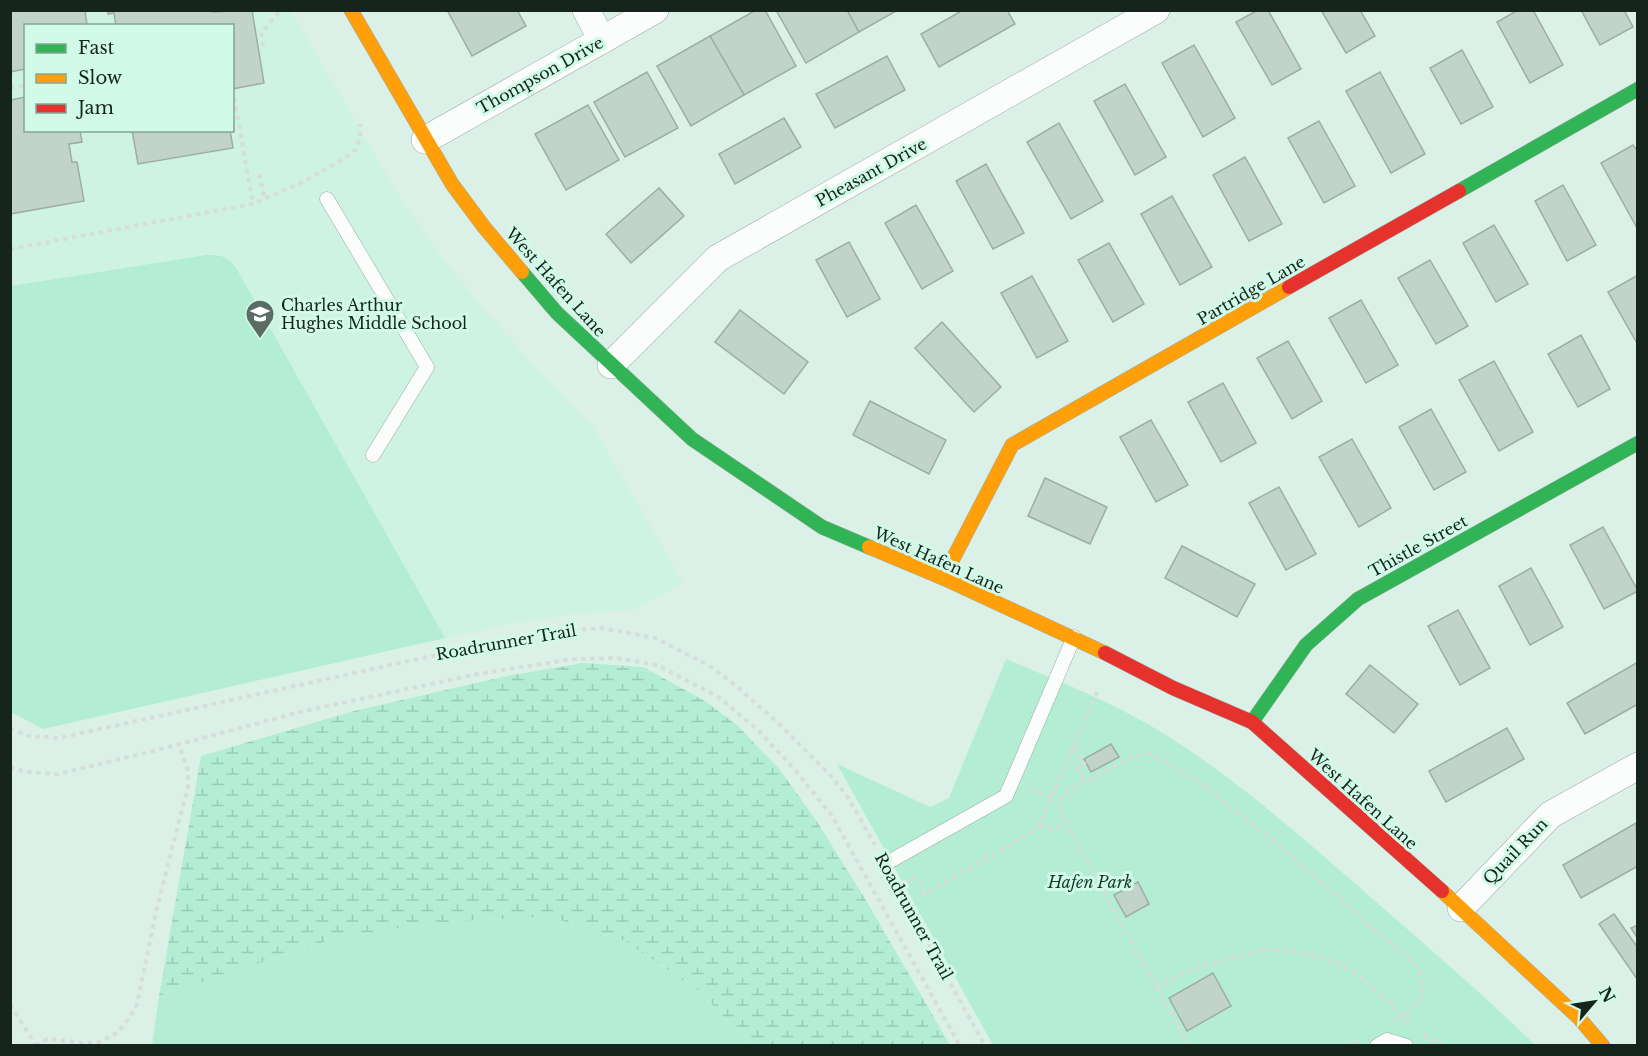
<svg xmlns="http://www.w3.org/2000/svg" width="1648" height="1056" font-family="'Libre Baskerville',serif">
	<style>
		.built { fill: #cef3e2; fill-rule: evenodd }
		.green { fill: #b2edd4 }
		.wetland { fill: url(#wetland-marsh) }
		.building { fill: #c1d3cb; stroke: #9cada6; stroke-width: 1.5 }
		.lines { fill: none; stroke-linecap: round; stroke-linejoin: round }
		.lane-casing { stroke: #9caca5; stroke-width: 15 }
		.street-casing { stroke: #9caca5; stroke-width: 28 }
		.fast-casing { stroke: #9caca5; stroke-width: 15 }
		.slow-casing { stroke: #9caca5; stroke-width: 15 }
		.jam-casing { stroke: #9caca5; stroke-width: 15 }
		.path { stroke: #d7ddda; stroke-width: 4; stroke-dasharray: 4.5 4.5; stroke-linecap: butt }
		.lane { stroke: #fafdfb; stroke-width: 14 }
		.street { stroke: #fafdfb; stroke-width: 27 }
		.fast { stroke: #30b455; stroke-width: 14 }
		.slow { stroke: #ff9f0a; stroke-width: 14 }
		.jam { stroke: #e5322d; stroke-width: 14 }
		.labels { text-anchor: middle; dominant-baseline: central; stroke-width: 6; stroke-linejoin: round; paint-order: stroke }
		.street-label { font-size: 16px; fill: #15241d; stroke: #d2fae8 }
		.poi-label { font-size: 16px; fill: #15241d; stroke: #d2fae8; text-anchor: start }
		.park-label { font-size: 16px; font-style: italic; fill: #133b2c; stroke: #d2fae8 }
	</style>
	<defs>
		<pattern id="wetland-marsh" width="20" height="14" patternUnits="userSpaceOnUse" patternTransform="scale(1.5)"><rect width="20" height="14" fill="#b2edd4"/><path d="M1 5h8M5 5V1M11 12h8M15 12V8" fill="none" stroke="#98cbb6"/></pattern>
	</defs>
	<rect width="100%" height="100%" fill="#dbf1e7"/>
	<path class="built" d="M 10,11 L 291,11 L 398,194 L 439,254 L 482,307 L 538,370 L 594,428 L 683,583 L 635,609 L 575,614 L 507,624 L 43,729 L 11,712 ZM 26,26 L 232,26 L 232,130 L 26,130 Z"/>
	<g class="green">
		<path d="M 207,255 C 220,255 227,256 235,266 L 445,638 L 43,729 L 11,712 L 11,286 Z"/>
		<path d="M 1006,659 C 1056,680 1105,699 1151,726 C 1229,772 1298,834 1366,893 C 1423,943 1481,992 1535,1045 L 993,1045 L 837,764 L 930,807 L 949,798 Z"/>
		<path d="M 551,917 L 625,941 L 702,993 L 749,1045 L 152,1046 L 159,996 L 342,936 L 457,921 Z"/>
	</g>
	<path class="wetland" d="M 583,663 L 643,667 L 705,701 L 738,726 L 780,770 L 816,820 L 867,902 L 950,1045 L 749,1045 L 702,993 L 625,941 L 551,917 L 457,921 L 342,936 L 159,996 L 201,756 L 354,711 L 507,676 Z"/>
	<g class="building">
		<path d="M 10,10 L 85,10 L 87,26 L 26,26 L 26,69 L 10,72 Z"/>
		<path d="M 108,10 L 211,10 L 212,12 L 252,10 L 264,83 L 232,89 L 232,26 L 116,26 L 114,13 L 108,14 Z"/>
		<path d="M 447,10 L 517,10 L 526,26 L 472,56 Z"/>
		<path d="M 756,10 L 765,10 L 796,66 L 744,95 L 710,36 Z"/>
		<path d="M 776,10 L 847,10 L 859,32 L 806,63 Z"/>
		<path d="M 847,10 L 898,10 L 859,32 Z"/>
		<path d="M 963,10 L 1007,10 L 1015,24 L 939,67 L 921,34 Z"/>
		<path d="M 1258,10 L 1268,10 L 1301,69 L 1272,85 L 1236,22 Z"/>
		<path d="M 1321,10 L 1360,10 L 1375,36 L 1346,53 Z"/>
		<path d="M 1518,10 L 1533,10 L 1563,65 L 1530,83 L 1497,22 Z"/>
		<path d="M 1581,10 L 1624,10 L 1633,27 L 1600,45 Z"/>
		<path d="M 710,36 L 744,95 L 691,126 L 657,66 Z"/>
		<path d="M 1194,45 L 1235,118 L 1203,137 L 1162,63 Z"/>
		<path d="M 1462,50 L 1493,107 L 1461,124 L 1430,68 Z"/>
		<path d="M 887,56 L 905,90 L 835,128 L 816,94 Z"/>
		<path d="M 647,72 L 678,128 L 625,157 L 594,102 Z"/>
		<path d="M 1380,72 L 1425,154 L 1391,173 L 1346,91 Z"/>
		<path d="M 1125,84 L 1166,157 L 1135,175 L 1094,101 Z"/>
		<path d="M 26,97 L 26,130 L 80,130 L 82,142 L 69,144 L 72,162 L 77,162 L 84,201 L 10,214 L 10,100 Z"/>
		<path d="M 588,105 L 619,160 L 566,190 L 535,134 Z"/>
		<path d="M 784,118 L 801,147 L 735,184 L 719,154 Z"/>
		<path d="M 1319,121 L 1355,186 L 1324,203 L 1288,138 Z"/>
		<path d="M 1059,123 L 1103,201 L 1071,219 L 1027,142 Z"/>
		<path d="M 132,130 L 230,130 L 233,148 L 138,164 Z"/>
		<path d="M 1633,145 L 1638,152 L 1637,228 L 1601,163 Z"/>
		<path d="M 1245,157 L 1282,224 L 1249,241 L 1213,175 Z"/>
		<path d="M 986,164 L 1024,233 L 993,249 L 956,181 Z"/>
		<path d="M 1563,185 L 1596,245 L 1567,261 L 1535,201 Z"/>
		<path d="M 659,188 L 684,216 L 631,263 L 606,234 Z"/>
		<path d="M 1172,196 L 1212,267 L 1180,285 L 1141,214 Z"/>
		<path d="M 916,205 L 953,271 L 922,289 L 885,223 Z"/>
		<path d="M 1494,225 L 1528,284 L 1496,302 L 1463,243 Z"/>
		<path d="M 849,242 L 880,299 L 847,317 L 816,260 Z"/>
		<path d="M 1109,243 L 1144,304 L 1113,322 L 1078,260 Z"/>
		<path d="M 1430,260 L 1468,326 L 1436,344 L 1398,278 Z"/>
		<path d="M 1638,275 L 1638,345 L 1608,292 Z"/>
		<path d="M 1032,276 L 1068,341 L 1037,358 L 1001,293 Z"/>
		<path d="M 1361,300 L 1398,365 L 1366,383 L 1329,318 Z"/>
		<path d="M 740,310 L 808,362 L 784,394 L 715,342 Z"/>
		<path d="M 942,322 L 1001,387 L 974,412 L 915,348 Z"/>
		<path d="M 1581,335 L 1610,389 L 1578,407 L 1548,354 Z"/>
		<path d="M 1288,341 L 1322,401 L 1292,419 L 1257,358 Z"/>
		<path d="M 1494,361 L 1533,432 L 1499,451 L 1459,380 Z"/>
		<path d="M 1223,383 L 1256,443 L 1221,462 L 1188,402 Z"/>
		<path d="M 870,401 L 946,440 L 929,474 L 853,435 Z"/>
		<path d="M 1431,409 L 1466,472 L 1434,490 L 1399,427 Z"/>
		<path d="M 1151,420 L 1188,485 L 1156,502 L 1120,437 Z"/>
		<path d="M 1352,439 L 1391,508 L 1359,527 L 1319,457 Z"/>
		<path d="M 1045,478 L 1107,507 L 1090,544 L 1028,516 Z"/>
		<path d="M 1279,487 L 1316,554 L 1286,570 L 1249,503 Z"/>
		<path d="M 1603,527 L 1638,591 L 1604,609 L 1570,545 Z"/>
		<path d="M 1182,546 L 1255,584 L 1237,617 L 1165,578 Z"/>
		<path d="M 1531,568 L 1563,627 L 1530,645 L 1499,586 Z"/>
		<path d="M 1458,610 L 1490,668 L 1460,685 L 1428,626 Z"/>
		<path d="M 1638,662 L 1638,704 L 1585,734 L 1567,703 Z"/>
		<path d="M 1370,665 L 1418,704 L 1394,733 L 1346,694 Z"/>
		<path d="M 1507,728 L 1524,759 L 1446,802 L 1429,771 Z"/>
		<path d="M 1111,744 L 1119,757 L 1091,772 L 1084,759 Z"/>
		<path d="M 1636,823 L 1638,866 L 1581,898 L 1563,865 Z"/>
		<path d="M 1138,882 L 1149,904 L 1126,917 L 1114,895 Z"/>
		<path d="M 1614,914 L 1638,948 L 1637,979 L 1599,924 Z"/>
		<path d="M 1638,925 L 1638,939 L 1631,928 Z"/>
		<path d="M 1213,973 L 1231,1006 L 1187,1031 L 1169,998 Z"/>
	</g>
	<g class="lines">
		<g class="lane-casing">
			<g id="lane">
				<path d="M 327,199 L 427,367 L 373,455"/>
				<path d="M 885,864 L 1006,796 L 1074,637"/>
				<path d="M 1377,1046 L 1387,1040 L 1406,1046"/>
			</g>
		</g>
		<g class="street-casing">
			<g id="street">
				<path d="M 586,10 L 602,40"/>
				<path d="M 425,140 L 655,10"/>
				<path d="M 611,365 L 718,258 L 1156,10"/>
				<path d="M 1461,908 L 1550,815 L 1638,766"/>
			</g>
		</g>
		<g class="fast-casing">
			<g id="fast">
				<path d="M 1459,191 L 1638,89"/>
				<path d="M 522,272 L 557,313 L 692,439 L 822,527 L 869,547"/>
				<path d="M 1252,722 L 1306,645 L 1358,599 L 1638,443"/>
			</g>
		</g>
		<g class="slow-casing">
			<g id="slow">
				<path d="M 351,10 L 452,184 L 484,227 L 522,272"/>
				<path d="M 869,547 L 943,578 L 1105,653"/>
				<path d="M 943,578 L 1012,445 L 1289,287"/>
				<path d="M 1442,891 L 1579,1018 L 1603,1046"/>
			</g>
		</g>
		<g class="jam-casing">
			<g id="jam">
				<path d="M 1289,287 L 1459,191"/>
				<path d="M 1105,653 L 1173,688 L 1252,722 L 1442,891"/>
			</g>
		</g>
		<g class="path">
			<path d="M 263,46 L 261,33 L 281,10"/>
			<path d="M 10,88 L 26,85"/>
			<path d="M 234,98 L 253,204"/>
			<path d="M 259,174 L 265,199"/>
			<path d="M 10,249 L 253,204 L 305,181 L 344,159 L 355,150 L 360,139 L 360,124"/>
			<path d="M 10,728 L 29,736 L 59,738 L 477,646 L 548,632 L 601,628 L 655,638 L 708,665 L 734,684 L 779,724 L 832,777 L 847,796 L 875,845"/>
			<path d="M 1075,747 L 1084,763 L 1076,766 L 1085,783"/>
			<path d="M 10,767 L 26,772 L 58,774 L 165,748 L 304,711 L 478,674 L 573,659 L 615,658 L 657,665 L 717,696 L 758,730 L 796,771 L 832,816 L 960,1046"/>
			<path d="M 1030,789 L 1052,798"/>
			<path d="M 1040,825 L 1054,830 L 1066,823"/>
			<path d="M 894,881 L 985,1046"/>
			<path d="M 897,887 L 915,877 L 925,894 L 1038,828 L 1097,692"/>
			<path d="M 1156,988 L 1191,970 L 1230,958 L 1270,949 L 1302,953 L 1339,963 L 1359,975 L 1412,1024"/>
			<path d="M 10,1005 L 36,1045"/>
			<path d="M 1424,1035 L 1445,1046"/>
			<path d="M 36,1046 L 47,1039 L 82,1043 L 100,1042 L 117,1033 L 128,1020 L 137,1004 L 157,908 L 188,786 L 188,771 L 179,744"/>
			<path d="M 1189,1046 L 1060,812 L 1061,802 L 1065,793 L 1136,755 L 1151,754 L 1203,785 L 1277,844 L 1417,966 C 1430,997 1421,1006 1393,1021"/>
			<path d="M 1348,1046 L 1358,1040"/>
		</g>
		<use href="#lane" class="lane"/>
		<use href="#street" class="street"/>
		<use href="#fast" class="fast"/>
		<use href="#slow" class="slow"/>
		<use href="#jam" class="jam"/>
	</g>
	<defs>
		<g id="school-pin" transform="scale(1.5)"><path d="M0 17L-7.5 6A9.5 9.5 0 1 1 7.5 6Z" fill="#5a6c64" stroke="#d2fae8"/><path d="M0-5L7-2L0 1L-7-2ZM-4 1L0 2.5L4 1V4Q0 6-4 4Z" fill="#fff"/></g>
	</defs>
	<g fill-rule="evenodd">
		<use href="#school-pin" x="260" y="314"/>
	</g>
	<g class="labels">
		<g class="street-label">
			<text transform="translate(540 75) rotate(-29)">Thompson Drive</text>
			<text transform="translate(871 172) rotate(-29)">Pheasant Drive</text>
			<text transform="translate(556 282) rotate(48)">West Hafen Lane</text>
			<text transform="translate(1251 290) rotate(-30)">Partridge Lane</text>
			<text transform="translate(1418 546) rotate(-29)">Thistle Street</text>
			<text transform="translate(939 560) rotate(24)">West Hafen Lane</text>
			<text transform="translate(506 642) rotate(-10)">Roadrunner Trail</text>
			<text transform="translate(1363 799) rotate(42)">West Hafen Lane</text>
			<text transform="translate(1515 851) rotate(-46)">Quail Run</text>
			<text transform="translate(914 916) rotate(61)">Roadrunner Trail</text>
		</g>
		<g class="poi-label">
			<text x="281" y="305">Charles Arthur<tspan x="281" dy="18">Hughes Middle School</tspan></text>
		</g>
		<g class="park-label">
			<text x="1090" y="882">Hafen Park</text>
		</g>
	</g>
	<rect width="1648" height="1056" fill="none" stroke="#15241d" stroke-width="24"/>
	<rect x="24" y="24" width="210" height="108" fill="#d2fae8" stroke="#86a497" stroke-width="1.5"/>
	<rect x="36" y="44" width="30" height="9" fill="#30b455" stroke="#86a497" stroke-width="1.5"/>
	<text x="78" y="54" font-size="18" fill="#15241d">Fast</text>
	<rect x="36" y="74" width="30" height="9" fill="#ff9f0a" stroke="#86a497" stroke-width="1.5"/>
	<text x="78" y="84" font-size="18" fill="#15241d">Slow</text>
	<rect x="36" y="104" width="30" height="9" fill="#e5322d" stroke="#86a497" stroke-width="1.5"/>
	<text x="78" y="114" font-size="18" fill="#15241d">Jam</text>
	<g transform="translate(1594 1002) rotate(61)" stroke="#d2fae8" stroke-width="4.5" paint-order="stroke">
	<path d="M0-4.5L10 22L0 15L-10 22Z" fill="#15241d"/>
	<text y="-9" font-size="16" font-weight="bold" text-anchor="middle" fill="#15241d">N</text>
	</g>
</svg>
